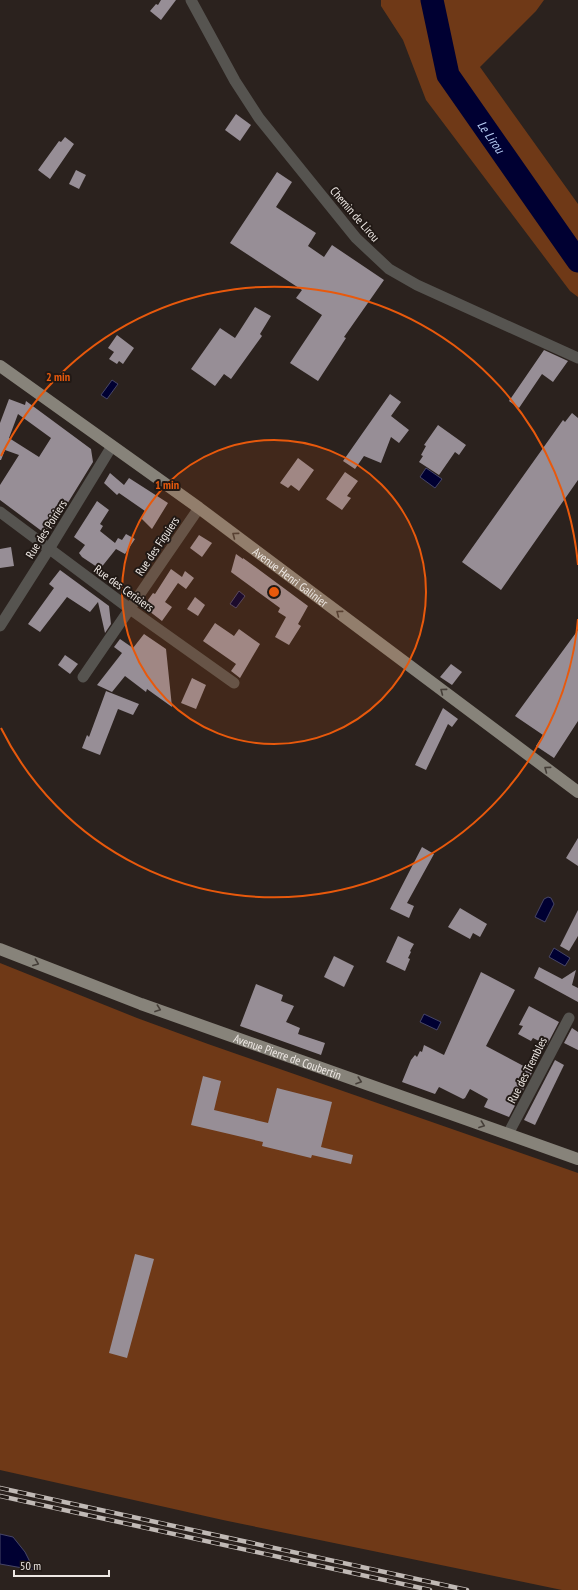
<svg xmlns="http://www.w3.org/2000/svg" width="578" height="1590" font-family="'PT Sans Narrow',sans-serif">
	<style>
		.green { fill: #6f3917 }
		.water { fill: #000032; stroke: #474667 }
		.lines { fill: none; stroke-linecap: round; stroke-linejoin: round }
		.river { stroke: #000032; stroke-width: 23 }
		.building { fill: #978e96; fill-rule: evenodd }
		.minor { stroke: #565450; stroke-width: 11 }
		.primary { stroke: #87837a; stroke-width: 12 }
		.rail-casing { stroke: #c0b9b5; stroke-width: 4.5 }
		.rail { stroke: #211915; stroke-width: 3; stroke-dasharray: 9; stroke-linecap: butt }
		.oneway { stroke: #453e38 }
		.ring { fill: none; stroke: #e8590c; stroke-width: 2 }
		.labels { text-anchor: middle; dominant-baseline: central; stroke-width: 4; stroke-linejoin: round; paint-order: stroke }
		.street-label { font-size: 12px; fill: #eee8e4; stroke: #211915 }
		.water-label { font-size: 13px; font-style: italic; fill: #b7cdf5; stroke: #211915 }
		.centre { fill: #e8590c; stroke: #211915; stroke-width: 2 }
		.ring-label { font-size: 12px; text-anchor: middle; font-weight: bold; fill: #e8590c; stroke: #211915; stroke-width: 4; stroke-linejoin: round; paint-order: stroke }
	</style>
	<rect width="100%" height="100%" fill="#2b221e"/>
	<g class="green">
		<path d="M 381,0 L 544,0 L 536,11 L 480,67 L 578,204 L 578,297 L 570,291 L 426,100 L 403,40 L 381,6 Z"/>
		<path d="M 0,963 L 137,1018 L 208,1044 L 578,1173 L 578,1590 L 562,1590 L 223,1520 L 0,1470 Z"/>
	</g>
	<g class="water">
		<path d="M 112,380 L 118,384 L 107,399 L 101,395 Z"/>
		<path d="M 426,468 L 442,479 L 435,488 L 420,477 Z"/>
		<path d="M 239,591 L 245,596 L 236,608 L 230,604 Z"/>
		<path d="M 548,897 L 551,898 L 554,904 L 545,922 L 535,917 L 544,899 Z"/>
		<path d="M 554,948 L 570,958 L 565,966 L 549,957 Z"/>
		<path d="M 424,1014 L 441,1022 L 437,1030 L 420,1022 Z"/>
		<path d="M 0,1534 L 13,1537 L 25,1552 L 34,1570 L 0,1564 Z"/>
	</g>
	<g class="lines">
		<path class="river" id="s1" d="M 432,0 L 448,75 L 578,261"/>
	</g>
	<g class="building">
		<path d="M 161,0 L 176,0 L 161,20 L 150,11 L 156,4 L 158,5 Z"/>
		<path d="M 236,114 L 251,125 L 240,141 L 225,130 Z"/>
		<path d="M 65,137 L 74,144 L 50,179 L 38,170 L 59,141 L 61,142 Z"/>
		<path d="M 76,170 L 86,175 L 79,189 L 69,184 Z"/>
		<path d="M 277,172 L 292,182 L 276,207 L 316,233 L 308,246 L 324,257 L 332,245 L 384,280 L 344,337 L 346,338 L 318,381 L 290,363 L 322,315 L 296,298 L 302,290 L 230,243 Z"/>
		<path d="M 255,307 L 271,316 L 260,334 L 262,336 L 231,379 L 224,374 L 215,386 L 191,369 L 220,328 L 235,338 Z"/>
		<path d="M 117,335 L 134,348 L 123,364 L 119,361 L 117,364 L 109,359 L 114,352 L 108,348 Z"/>
		<path d="M 544,350 L 568,361 L 553,382 L 542,374 L 519,408 L 509,401 Z"/>
		<path d="M 390,394 L 401,402 L 391,416 L 409,430 L 399,443 L 391,437 L 381,463 L 364,456 L 355,469 L 343,461 Z"/>
		<path d="M 9,399 L 25,405 L 26,401 L 91,449 L 93,462 L 53,527 L 43,532 L 0,500 L 0,485 L 19,455 L 5,450 L 1,460 L 0,460 L 0,423 ZM 18,414 L 51,438 L 39,457 L 9,438 Z"/>
		<path d="M 572,413 L 578,418 L 578,480 L 501,590 L 462,562 L 563,420 L 565,422 Z"/>
		<path d="M 438,425 L 466,445 L 459,455 L 455,452 L 439,475 L 419,462 L 423,456 L 421,455 L 426,446 L 424,445 Z"/>
		<path d="M 298,458 L 314,470 L 299,491 L 291,485 L 288,488 L 280,483 Z"/>
		<path d="M 345,472 L 358,481 L 347,496 L 351,498 L 342,510 L 326,499 Z"/>
		<path d="M 110,473 L 124,485 L 129,478 L 168,503 L 152,529 L 141,518 L 145,511 L 119,493 L 117,495 L 104,483 Z"/>
		<path d="M 97,501 L 109,510 L 100,524 L 103,526 L 100,531 L 115,543 L 118,538 L 122,540 L 126,534 L 135,539 L 125,554 L 116,549 L 100,569 L 82,557 L 79,553 L 85,545 L 74,537 Z"/>
		<path d="M 199,535 L 212,543 L 202,557 L 190,548 Z"/>
		<path d="M 11,547 L 14,566 L 0,568 L 0,549 Z"/>
		<path d="M 236,554 L 243,559 L 243,558 L 308,606 L 298,624 L 301,626 L 289,645 L 275,637 L 286,617 L 278,612 L 280,608 L 231,572 Z"/>
		<path d="M 171,569 L 182,577 L 185,571 L 194,578 L 186,589 L 178,583 L 165,602 L 172,607 L 162,621 L 149,611 L 148,600 L 153,593 L 155,594 Z"/>
		<path d="M 60,570 L 109,606 L 111,624 L 105,633 L 98,602 L 90,612 L 67,597 L 40,632 L 28,624 L 54,588 L 49,584 Z"/>
		<path d="M 195,597 L 205,605 L 198,616 L 187,609 Z"/>
		<path d="M 215,623 L 234,636 L 239,629 L 260,644 L 240,678 L 231,671 L 236,664 L 203,641 Z"/>
		<path d="M 578,630 L 578,721 L 554,758 L 536,746 L 543,735 L 515,716 Z"/>
		<path d="M 144,634 L 166,649 L 172,707 L 147,689 L 146,692 L 125,676 L 112,692 L 97,685 L 122,653 L 114,647 L 120,639 L 133,648 Z"/>
		<path d="M 65,655 L 78,664 L 70,674 L 58,665 Z"/>
		<path d="M 451,664 L 462,672 L 452,685 L 440,677 Z"/>
		<path d="M 192,678 L 206,685 L 196,709 L 181,703 Z"/>
		<path d="M 106,691 L 139,704 L 133,715 L 118,709 L 100,755 L 82,748 L 87,735 L 89,737 Z"/>
		<path d="M 443,708 L 458,719 L 452,727 L 448,724 L 426,770 L 415,765 Z"/>
		<path d="M 578,838 L 578,866 L 566,858 Z"/>
		<path d="M 422,847 L 434,854 L 407,903 L 414,906 L 409,918 L 390,909 Z"/>
		<path d="M 460,908 L 487,924 L 480,937 L 473,933 L 470,939 L 448,927 Z"/>
		<path d="M 578,910 L 578,936 L 569,951 L 560,946 Z"/>
		<path d="M 398,936 L 414,944 L 410,951 L 411,952 L 408,958 L 410,959 L 405,971 L 386,962 Z"/>
		<path d="M 334,956 L 354,966 L 344,987 L 324,977 Z"/>
		<path d="M 539,967 L 562,979 L 576,970 L 572,985 L 578,988 L 578,1002 L 534,978 Z"/>
		<path d="M 481,972 L 515,990 L 486,1046 L 533,1071 L 509,1117 L 484,1107 L 488,1099 L 470,1089 L 465,1098 L 463,1099 L 439,1087 L 435,1094 L 402,1082 L 411,1060 L 415,1055 L 417,1057 L 420,1051 L 422,1052 L 424,1045 L 444,1055 Z"/>
		<path d="M 256,984 L 283,995 L 281,1001 L 294,1006 L 286,1022 L 300,1028 L 298,1034 L 325,1043 L 321,1055 L 240,1026 Z"/>
		<path d="M 529,1006 L 559,1022 L 547,1045 L 533,1038 L 531,1041 L 518,1034 L 523,1026 L 519,1025 Z"/>
		<path d="M 572,1028 L 578,1032 L 578,1050 L 564,1043 Z"/>
		<path d="M 555,1060 L 564,1065 L 535,1125 L 524,1120 Z"/>
		<path d="M 203,1076 L 221,1081 L 214,1110 L 268,1123 L 277,1088 L 332,1102 L 321,1147 L 353,1155 L 351,1164 L 312,1155 L 311,1158 L 262,1146 L 263,1142 L 191,1125 Z"/>
		<path d="M 135,1254 L 154,1259 L 127,1358 L 109,1353 Z"/>
	</g>
	<g class="lines">
		<g class="minor">
			<path d="M 191,0 L 235,81 L 259,118 L 356,238 L 389,269 L 417,285 L 578,358"/>
			<path d="M 0,512 L 130,609 L 234,683"/>
			<path d="M 0,626 L 49,549 L 112,446"/>
			<path d="M 83,677 L 199,508"/>
			<path d="M 508,1134 L 569,1018"/>
		</g>
		<g class="primary">
			<path id="s2" d="M 0,366 L 199,508 L 578,792"/>
			<path id="s3" d="M 0,949 L 141,1004 L 578,1159"/>
		</g>
		<g class="rail-casing">
			<g id="rail">
				<path d="M 0,1488 L 467,1590"/>
				<path d="M 0,1496 L 430,1590"/>
			</g>
		</g>
		<use href="#rail" class="rail"/>
	</g>
	<defs><path id="oneway-chevron" d="M-2-3.5L2.5 0L-2 3.5" fill="none" stroke-width="1.6" stroke-linecap="round" stroke-linejoin="round"/></defs>
	<g class="oneway">
		<use href="#oneway-chevron" transform="translate(235 535) rotate(-143)"/>
		<use href="#oneway-chevron" transform="translate(339 613) rotate(-143)"/>
		<use href="#oneway-chevron" transform="translate(443 691) rotate(-143)"/>
		<use href="#oneway-chevron" transform="translate(547 769) rotate(-143)"/>
		<use href="#oneway-chevron" transform="translate(36 963) rotate(21)"/>
		<use href="#oneway-chevron" transform="translate(158 1009) rotate(20)"/>
		<use href="#oneway-chevron" transform="translate(359 1081) rotate(19)"/>
		<use href="#oneway-chevron" transform="translate(482 1125) rotate(20)"/>
	</g>
	<circle cx="274" cy="592" r="152" fill="#e8590c" fill-opacity=".12"/>
	<g class="ring">
		<circle cx="274" cy="592" r="152"/>
		<path d="M578 619A305 305 0 0 1 1 728M1 456A305 305 0 0 1 578 565"/>
	</g>
	<g class="labels">
		<g class="street-label">
			<text transform="translate(355 214) rotate(49)">Chemin de Lirou</text>
			<text transform="translate(46 529) rotate(-58)">Rue des Poiriers</text>
			<text transform="translate(157 546) rotate(-56)">Rue des Figuiers</text>
			<text stroke="none"><textPath href="#s2" startOffset="359">Avenue Henri Galinier</textPath></text>
			<text transform="translate(124 588) rotate(36)">Rue des Cerisiers</text>
			<text stroke="none"><textPath href="#s3" startOffset="307">Avenue Pierre de Coubertin</textPath></text>
			<text transform="translate(527 1070) rotate(-63)">Rue des Trembles</text>
		</g>
		<g class="water-label">
			<text stroke="none"><textPath href="#s1" startOffset="152">Le Lirou</textPath></text>
		</g>
	</g>
	<circle cx="274" cy="592" r="6" class="centre"/>
	<g class="ring-label">
		<text x="58" y="381">2 min</text>
		<text x="167" y="489">1 min</text>
	</g>
	<path d="M14 1570v6h95v-6" fill="none" stroke="#eee8e4" stroke-width="2"/>
	<text x="20" y="1570" font-size="12" fill="#eee8e4" stroke="#211915" stroke-width="3" paint-order="stroke">50 m</text>
</svg>
